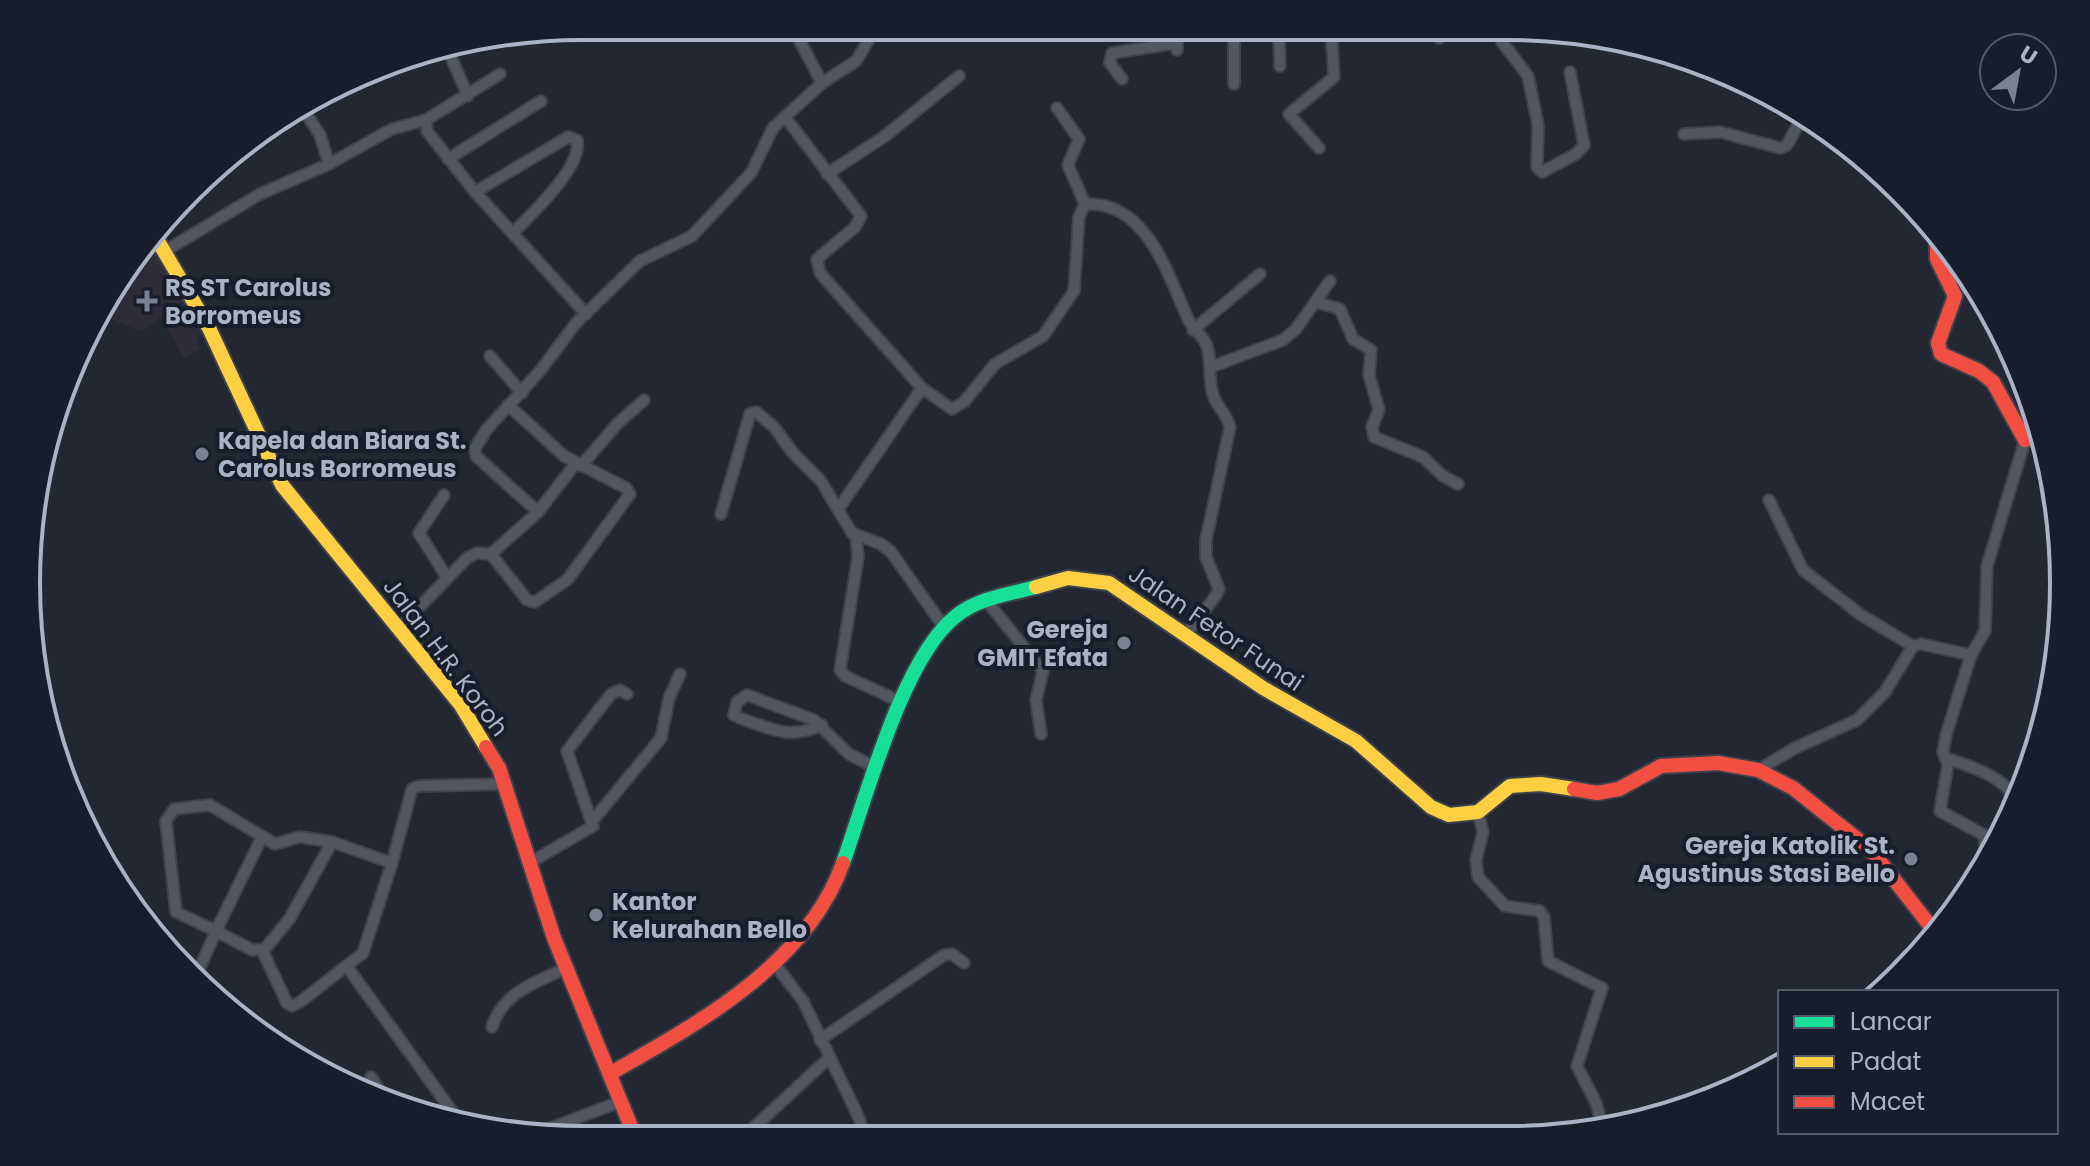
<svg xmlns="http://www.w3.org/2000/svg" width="2090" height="1166" font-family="Poppins,sans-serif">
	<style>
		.medical { fill: #2f2c3a }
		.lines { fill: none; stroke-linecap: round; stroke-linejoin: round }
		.street-casing { stroke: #3f424a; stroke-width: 14 }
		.fast-casing { stroke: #3f424a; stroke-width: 18 }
		.slow-casing { stroke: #3f424a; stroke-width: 18 }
		.jam-casing { stroke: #3f424a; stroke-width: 18 }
		.street { stroke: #525660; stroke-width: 10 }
		.fast { stroke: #16e098; stroke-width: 14 }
		.slow { stroke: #ffcf43; stroke-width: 14 }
		.jam { stroke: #f24e42; stroke-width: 14 }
		.poi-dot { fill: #7b8191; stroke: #171d2b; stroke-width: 3 }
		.labels { text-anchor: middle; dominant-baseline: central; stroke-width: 8; stroke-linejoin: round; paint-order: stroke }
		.poi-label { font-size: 24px; font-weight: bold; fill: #aab2c5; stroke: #171d2b; text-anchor: start }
		.street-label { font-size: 24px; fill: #aab2c5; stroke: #171d2b }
		.rim { fill: none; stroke: #aab2c5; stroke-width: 4 }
	</style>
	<rect width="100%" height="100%" fill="#232731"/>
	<path class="medical" d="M 151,241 L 206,333 L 196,339 L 200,349 L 184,358 L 161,317 L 141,331 L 101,315 L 120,273 Z"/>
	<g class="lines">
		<g class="street-casing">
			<g id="street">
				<path d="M 792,26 L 822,83"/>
				<path d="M 1177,27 L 1177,50"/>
				<path d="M 1234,27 L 1234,84"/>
				<path d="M 1279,27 L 1280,66"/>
				<path d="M 1507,27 L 1502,42 L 1528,76 L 1538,125 L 1537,167 L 1542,172 L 1576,154 L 1584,145 L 1570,72"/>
				<path d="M 1439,38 L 1445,27"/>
				<path d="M 447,48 L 468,96"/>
				<path d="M 500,74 L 426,120 L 427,131 L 475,192 L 586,314"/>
				<path d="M 1122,79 L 1110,63 L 1112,53 L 1177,43"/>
				<path d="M 1057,108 L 1079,139 L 1068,165 L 1085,204"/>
				<path d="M 785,117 L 861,216 L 855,227 L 817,259 L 820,273 L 922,388 L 952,409 L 964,402 L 995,364 L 1043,336 L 1074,291 L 1079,217 L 1085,204 C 1148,201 1168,276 1189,321 C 1194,331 1203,335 1207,346 C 1212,362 1208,379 1213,395 C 1217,407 1227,414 1230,427 L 1206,540 L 1206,557 L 1219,589 C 1212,607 1194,617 1187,635"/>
				<path d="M 1684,134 L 1720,132 L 1780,148 L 1787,145 L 1804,114"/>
				<path d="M 1319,148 L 1289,114 L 1334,77 L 1331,27"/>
				<path d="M 448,159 L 541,101"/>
				<path d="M 329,164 L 392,129 L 426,120"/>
				<path d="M 827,174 L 885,136 L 959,76"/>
				<path d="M 475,192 L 568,137 L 577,140 C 583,167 531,214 513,233"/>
				<path d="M 165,251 L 260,194 L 329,164 L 320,135 L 303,109"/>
				<path d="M 1316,302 L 1340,309 L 1353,339 L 1371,350 L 1369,375 L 1379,410 L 1372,427 L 1374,437 L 1423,457 L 1443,476 L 1458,484"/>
				<path d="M 1193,330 L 1260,274"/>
				<path d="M 490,356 L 522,393"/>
				<path d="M 1211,367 L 1283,340 L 1296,329 L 1330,281"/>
				<path d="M 64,397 L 67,391"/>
				<path d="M 508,405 L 564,456 L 626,488 L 630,494 L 568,579 L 535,602 L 527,600 L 491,554 L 538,512 L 476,456 L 475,448 L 487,429 L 540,371 L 576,323 L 640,261 L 692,236 L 751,173 L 773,128 L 822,83 L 856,61 L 877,26"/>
				<path d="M 581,466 L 618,423 L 644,400"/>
				<path d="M 444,495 L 419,533 L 446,576"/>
				<path d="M 1769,500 L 1803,570 L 1861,615 L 1913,646"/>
				<path d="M 839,508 L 922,388"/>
				<path d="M 538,512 L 576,463"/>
				<path d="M 721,514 L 750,414 L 756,412 L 774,427 L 793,453 L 821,481 L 852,533 L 881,544 L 891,552 L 944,627"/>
				<path d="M 856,537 L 858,557 L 840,670 L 845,676 L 901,702"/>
				<path d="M 986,600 L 1043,671 L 1036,700 L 1041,734"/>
				<path d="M 399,628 L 467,558 L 477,553 L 491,554"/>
				<path d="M 2057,668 L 2060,646"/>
				<path d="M 822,725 C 790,740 771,729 740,718 L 734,715 L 737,702 L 747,695 L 814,720 L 849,754 L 876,768"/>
				<path d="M 1945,758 C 1973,767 2001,775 2017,800"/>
				<path d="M 1758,770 L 1795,748 L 1857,720 L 1885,692 L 1913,646 L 1921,644 L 1971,655"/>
				<path d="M 1478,812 L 1483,832 L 1476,860 L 1478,877 L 1505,906 L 1540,911 L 1544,917 L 1548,961 L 1602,988 L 1577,1066 L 1596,1103 L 1602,1124"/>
				<path d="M 594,819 L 661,738 L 669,698 L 680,674"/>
				<path d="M 262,837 L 216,931 L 176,912 L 166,821 L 174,809 L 210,805 L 275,844 L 300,837 L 332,842 L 392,863 L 412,789 L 419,786 L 506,784"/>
				<path d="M 531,862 L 593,826 L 567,751 L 611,694 L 620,690 L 627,694"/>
				<path d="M 1987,864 L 1984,835 L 1940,811 L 1948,764 L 1943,752 L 1946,735 L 1971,655 L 1985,631 L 1987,566 L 2025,440"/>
				<path d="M 262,950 L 287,1003 L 292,1006 L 300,1002 L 363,953 L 392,863"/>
				<path d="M 774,963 L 803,1001 L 859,1118 L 865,1138"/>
				<path d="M 348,968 L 462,1125"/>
				<path d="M 196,976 L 216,931 L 252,950 L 265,949 L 290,918 L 332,842"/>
				<path d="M 492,1027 C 503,992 535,983 566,968"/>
				<path d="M 820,1040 L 944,955 L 952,954 L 964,963"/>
				<path d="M 371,1077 L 385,1099"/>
				<path d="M 753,1128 L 829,1058"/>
				<path d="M 1588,1133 L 1597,1124 L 1614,1127"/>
				<path d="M 530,1136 L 619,1102"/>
			</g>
		</g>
		<g class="fast-casing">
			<path id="fast" d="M 843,863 C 866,798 903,657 956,616 C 978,598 1010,594 1036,587"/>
		</g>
		<g class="slow-casing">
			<g id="slow">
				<path d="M 155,236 L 209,328 L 282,485 L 460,704 L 486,747"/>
				<path d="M 1036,587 L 1068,578 L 1109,583 L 1263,688 L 1356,741 L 1431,807 L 1449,815 L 1478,812 L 1510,786 L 1541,784 L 1574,789"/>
			</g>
		</g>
		<g class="jam-casing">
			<g id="jam">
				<path d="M 1937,231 L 1937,259 L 1955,296 L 1938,343 L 1941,354 L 1979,371 L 1993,382 L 2025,440 L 2044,436"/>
				<path d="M 486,747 L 499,768 L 554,938 L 636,1139"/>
				<path d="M 1574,789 L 1597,793 L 1619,789 L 1661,766 L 1718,763 L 1758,770 L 1793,788 L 1871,850 L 1935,932"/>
				<path d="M 611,1073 C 699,1023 807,964 843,863"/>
			</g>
		</g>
		<use href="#street" class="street"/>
		<use href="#fast" class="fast"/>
		<use href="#slow" class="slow"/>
		<use href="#jam" class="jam"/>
	</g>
	<g class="poi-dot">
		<path d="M143 289h8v8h8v8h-8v8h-8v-8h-8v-8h8z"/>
		<circle cx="202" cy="454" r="8"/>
		<circle cx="1124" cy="643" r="8"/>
		<circle cx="1911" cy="859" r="8"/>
		<circle cx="596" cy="915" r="8"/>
	</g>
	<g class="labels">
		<g class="poi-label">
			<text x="165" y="287">RS ST Carolus<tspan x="165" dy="28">Borromeus</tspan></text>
			<text x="218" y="440">Kapela dan Biara St.<tspan x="218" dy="28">Carolus Borromeus</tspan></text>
			<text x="1108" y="629" text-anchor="end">Gereja<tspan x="1108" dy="28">GMIT Efata</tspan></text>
			<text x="1895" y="845" text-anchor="end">Gereja Katolik St.<tspan x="1895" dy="28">Agustinus Stasi Bello</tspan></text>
			<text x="612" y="901">Kantor<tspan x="612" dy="28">Kelurahan Bello</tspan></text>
		</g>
		<g class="street-label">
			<text transform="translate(1216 628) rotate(34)">Jalan Fetor Funai</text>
			<text transform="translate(446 657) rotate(53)">Jalan H.R. Koroh</text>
		</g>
	</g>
	<path d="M0 0H2090V1166H0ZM583 40H1507A543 543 0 0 1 2050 583V583A543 543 0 0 1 1507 1126H583A543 543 0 0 1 40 583V583A543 543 0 0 1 583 40Z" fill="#171d2b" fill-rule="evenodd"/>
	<path class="rim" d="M583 40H1507A543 543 0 0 1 2050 583V583A543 543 0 0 1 1507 1126H583A543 543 0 0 1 40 583V583A543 543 0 0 1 583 40Z"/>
	<rect x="1778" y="990" width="280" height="144" fill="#171d2b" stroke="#525969" stroke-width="2"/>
	<rect x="1794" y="1016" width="40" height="12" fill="#16e098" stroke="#525969" stroke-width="2"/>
	<text x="1850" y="1030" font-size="24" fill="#aab2c5">Lancar</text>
	<rect x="1794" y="1056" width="40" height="12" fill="#ffcf43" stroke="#525969" stroke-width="2"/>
	<text x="1850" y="1070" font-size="24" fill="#aab2c5">Padat</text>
	<rect x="1794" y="1096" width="40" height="12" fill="#f24e42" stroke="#525969" stroke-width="2"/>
	<text x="1850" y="1110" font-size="24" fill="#aab2c5">Macet</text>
	<g transform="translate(2018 72) rotate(32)"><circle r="38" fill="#171d2b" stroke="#525969" stroke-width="2"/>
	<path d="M0-6L14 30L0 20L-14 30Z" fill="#7b8191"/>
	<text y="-12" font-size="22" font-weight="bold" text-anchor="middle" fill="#aab2c5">U</text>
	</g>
</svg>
